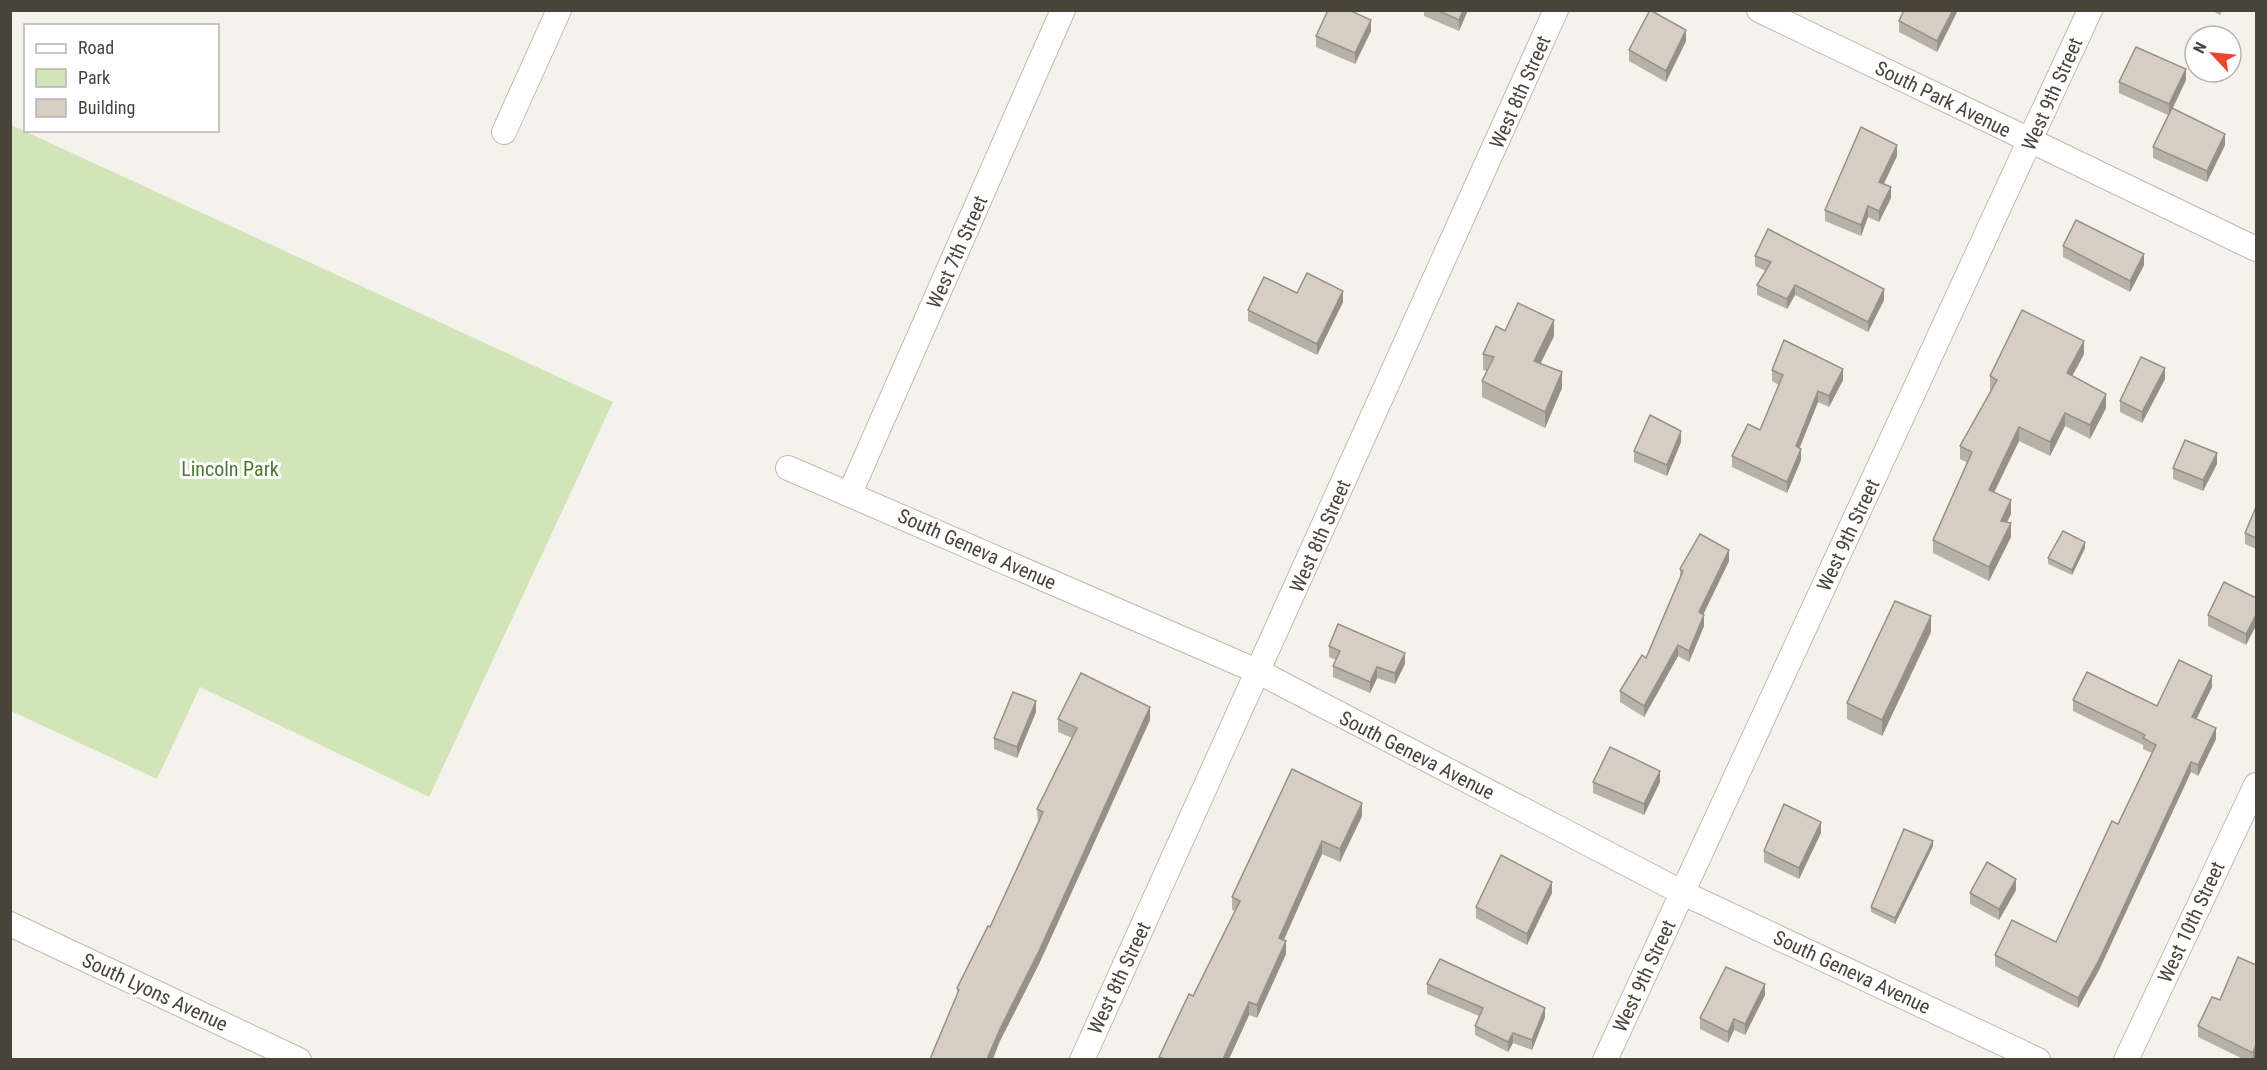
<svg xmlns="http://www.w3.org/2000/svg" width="2267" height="1070" font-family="'Roboto Condensed',sans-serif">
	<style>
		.green { fill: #d2e5b8 }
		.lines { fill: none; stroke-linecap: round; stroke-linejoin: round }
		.minor-casing { stroke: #c0b9af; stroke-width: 26 }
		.minor { stroke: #fff; stroke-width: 24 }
		.wall { fill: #b8b1a7 }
		.shaded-wall { fill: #969088 }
		.building { fill: #d6cec2; stroke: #969088; stroke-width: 1.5 }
		.labels { text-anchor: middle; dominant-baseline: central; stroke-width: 6; stroke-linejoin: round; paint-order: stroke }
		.street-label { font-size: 20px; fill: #49433a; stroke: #fff }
		.park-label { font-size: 20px; fill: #4d7731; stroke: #fff }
	</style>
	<rect width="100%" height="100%" fill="#f5f2ec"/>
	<path class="green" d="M 11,125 L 613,402 L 429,797 L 200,687 L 157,779 L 11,711 Z"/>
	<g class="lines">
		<g class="minor-casing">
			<g id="minor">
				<path d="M 1759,10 L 2256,249"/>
				<path d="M 504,132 L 559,10"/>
				<path d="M 788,468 L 1259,672 L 1683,893 L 2038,1060"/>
				<path d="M 850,493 L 1063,10"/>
				<path d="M 10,924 L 299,1060"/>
				<path d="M 1082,1060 L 1556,10"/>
				<path d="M 1605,1060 L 2090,10"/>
				<path d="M 2126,1060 L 2256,785"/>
			</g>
		</g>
		<use href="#minor" class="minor"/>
	</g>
	<g class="wall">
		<path d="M 1424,10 L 1468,10 L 1459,31 L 1424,16 Z"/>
		<path d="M 1904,10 L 1958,10 L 1937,52 L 1899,32 L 1899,21 Z"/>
		<path d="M 2211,10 L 2223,10 L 2220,15 Z"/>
		<path d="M 1371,31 L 1355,64 L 1316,47 L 1316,36 Z"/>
		<path d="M 1686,41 L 1666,82 L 1629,61 L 1629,50 Z"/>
		<path d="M 2186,80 L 2173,108 L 2225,145 L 2207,182 L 2153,158 L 2153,147 L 2168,115 L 2119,93 L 2119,82 Z"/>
		<path d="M 1897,156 L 1884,184 L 1891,198 L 1879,222 L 1868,217 L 1861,236 L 1825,221 L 1825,210 Z"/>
		<path d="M 2063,246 L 2144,265 L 2130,292 L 2063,257 Z"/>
		<path d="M 1755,256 L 1884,300 L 1868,332 L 1795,295 L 1787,309 L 1757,295 L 1757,285 L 1766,271 L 1755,266 Z"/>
		<path d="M 1297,293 L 1343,302 L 1317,355 L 1248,321 L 1248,310 Z"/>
		<path d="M 1505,331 L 1554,336 L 1540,363 L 1562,388 L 1545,428 L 1482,397 L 1482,381 L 1487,371 L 1483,370 L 1483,354 Z"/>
		<path d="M 2084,354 L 2072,376 L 2106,408 L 2090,439 L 2065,426 L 2050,456 L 2019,441 L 1994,492 L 2011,514 L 2007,522 L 2011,537 L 1989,581 L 1933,553 L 1933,540 L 1968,463 L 1960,459 L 1960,446 L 1991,390 L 1990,390 L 1990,376 Z"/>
		<path d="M 1772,370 L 1843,380 L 1829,407 L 1818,402 L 1799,448 L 1801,460 L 1787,493 L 1732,467 L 1732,456 L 1760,430 L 1779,385 L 1772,381 Z"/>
		<path d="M 2165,379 L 2142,423 L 2120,412 L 2120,401 Z"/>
		<path d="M 1681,442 L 1667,476 L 1634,462 L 1634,451 Z"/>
		<path d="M 2217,464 L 2203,491 L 2173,479 L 2173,468 Z"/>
		<path d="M 2256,507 L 2256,549 L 2245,544 L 2245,533 Z"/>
		<path d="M 2085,548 L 2072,575 L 2048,564 L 2048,558 Z"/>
		<path d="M 1729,561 L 1703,615 L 1704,626 L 1689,662 L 1678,656 L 1644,717 L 1620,702 L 1620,691 L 1646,658 L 1680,580 L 1680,569 Z"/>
		<path d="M 2256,598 L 2246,645 L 2208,626 L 2208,615 Z"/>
		<path d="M 1931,632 L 1882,736 L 1847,719 L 1847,703 Z"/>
		<path d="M 1329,646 L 1405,664 L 1395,684 L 1377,678 L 1370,693 L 1333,677 L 1333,666 L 1336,660 L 1329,657 Z"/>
		<path d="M 2212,687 L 2196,719 L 2216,739 L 2198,776 L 2191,772 L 2099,970 L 2078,1008 L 1995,966 L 1995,955 L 2056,942 L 2118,824 L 2152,753 L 2143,749 L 2143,745 L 2073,711 L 2073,700 L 2157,706 Z"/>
		<path d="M 1036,712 L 1017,758 L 994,749 L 994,738 Z"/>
		<path d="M 1058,719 L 1150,720 L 1039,964 L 1000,1041 L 957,995 L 957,988 L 990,927 L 1038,822 L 1037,809 L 1072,738 L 1058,732 Z"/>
		<path d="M 1593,782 L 1660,782 L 1644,815 L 1593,793 Z"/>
		<path d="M 1362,816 L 1340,862 L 1322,854 L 1283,940 L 1286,954 L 1257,1018 L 1249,1015 L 1229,1059 L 1159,1059 L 1159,1057 L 1193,996 L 1235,911 L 1232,910 L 1232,897 Z"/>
		<path d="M 1821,833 L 1799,879 L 1764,862 L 1764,851 Z"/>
		<path d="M 1933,846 L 1895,924 L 1871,912 L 1871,907 Z"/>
		<path d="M 2016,890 L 1999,920 L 1970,904 L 1970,893 Z"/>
		<path d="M 1552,893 L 1527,945 L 1476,918 L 1476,907 Z"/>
		<path d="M 1427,984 L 1545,1017 L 1532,1050 L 1513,1043 L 1508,1052 L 1475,1035 L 1475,1026 L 1479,1016 L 1427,994 Z"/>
		<path d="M 1765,995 L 1745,1035 L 1734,1030 L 1728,1043 L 1700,1029 L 1700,1018 Z"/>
		<path d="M 2198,1026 L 2256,1055 L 2255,1059 L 2243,1059 L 2198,1037 Z"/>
	</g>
	<g class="shaded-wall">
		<path d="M 1463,10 L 1468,10 L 1459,31 L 1459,20 Z"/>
		<path d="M 1953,10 L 1958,10 L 1937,52 L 1937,41 Z"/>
		<path d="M 1371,20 L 1371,31 L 1355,64 L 1355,53 Z"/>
		<path d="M 1686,30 L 1686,41 L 1666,82 L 1666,71 Z"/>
		<path d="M 2186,69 L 2186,80 L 2169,115 L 2169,104 Z"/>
		<path d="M 2225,134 L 2225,145 L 2207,182 L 2207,171 Z"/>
		<path d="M 1897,145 L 1897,156 L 1879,193 L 1879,182 Z"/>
		<path d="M 1891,187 L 1891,198 L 1879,222 L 1879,211 Z"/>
		<path d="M 1868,206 L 1868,217 L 1861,236 L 1861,225 Z"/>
		<path d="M 2144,254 L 2144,265 L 2130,292 L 2130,281 Z"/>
		<path d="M 1795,285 L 1795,295 L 1787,309 L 1787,299 Z"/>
		<path d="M 1884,289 L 1884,300 L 1868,332 L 1868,322 Z"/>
		<path d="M 1343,291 L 1343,302 L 1317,355 L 1317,344 Z"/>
		<path d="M 1554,320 L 1554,336 L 1534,377 L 1534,361 Z"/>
		<path d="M 2084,341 L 2084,354 L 2067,386 L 2067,373 Z"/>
		<path d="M 2165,368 L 2165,379 L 2142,423 L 2142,412 Z"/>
		<path d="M 1843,369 L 1843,380 L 1829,407 L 1829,396 Z"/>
		<path d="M 1562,372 L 1562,388 L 1545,428 L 1545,412 Z"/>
		<path d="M 1818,391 L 1818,402 L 1796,457 L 1796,446 Z"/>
		<path d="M 2106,394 L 2106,408 L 2090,439 L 2090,425 Z"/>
		<path d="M 2065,413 L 2065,426 L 2050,456 L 2050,442 Z"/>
		<path d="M 2019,427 L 2019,441 L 1989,503 L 1989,490 Z"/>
		<path d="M 1681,431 L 1681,442 L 1667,476 L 1667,465 Z"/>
		<path d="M 1801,449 L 1801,460 L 1787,493 L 1787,482 Z"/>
		<path d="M 2217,453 L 2217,464 L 2203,491 L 2203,480 Z"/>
		<path d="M 2011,500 L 2011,514 L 2001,534 L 2001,521 Z"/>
		<path d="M 2011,523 L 2011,537 L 1989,581 L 1989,567 Z"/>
		<path d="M 2085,542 L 2085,548 L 2072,575 L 2072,570 Z"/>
		<path d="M 1729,550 L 1729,561 L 1699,623 L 1699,612 Z"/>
		<path d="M 1704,615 L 1704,626 L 1689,662 L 1689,651 Z"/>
		<path d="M 2256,615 L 2256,626 L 2246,645 L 2246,634 Z"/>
		<path d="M 1931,616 L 1931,632 L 1882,736 L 1882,720 Z"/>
		<path d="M 1678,645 L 1678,656 L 1644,717 L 1644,706 Z"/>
		<path d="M 1405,653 L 1405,664 L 1395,684 L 1395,673 Z"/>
		<path d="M 1377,667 L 1377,678 L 1370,693 L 1370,682 Z"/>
		<path d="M 2212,676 L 2212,687 L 2192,728 L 2192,717 Z"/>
		<path d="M 1036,701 L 1036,712 L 1017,758 L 1017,747 Z"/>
		<path d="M 1150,707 L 1150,720 L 1039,964 L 1000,1041 L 993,1059 L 987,1059 L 1000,1029 Z"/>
		<path d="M 2216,728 L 2216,739 L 2198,776 L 2198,765 Z"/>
		<path d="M 2191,762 L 2191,772 L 2099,970 L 2078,1008 L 2078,998 Z"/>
		<path d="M 1660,771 L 1660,782 L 1644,815 L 1644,804 Z"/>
		<path d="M 1362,803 L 1362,816 L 1340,862 L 1340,849 Z"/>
		<path d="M 1821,822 L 1821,833 L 1799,879 L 1799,868 Z"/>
		<path d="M 1322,841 L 1322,854 L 1279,951 L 1279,938 Z"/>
		<path d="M 1933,841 L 1933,846 L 1895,924 L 1895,918 Z"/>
		<path d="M 2016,879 L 2016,890 L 1999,920 L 1999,909 Z"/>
		<path d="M 1552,882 L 1552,893 L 1527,945 L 1527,934 Z"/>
		<path d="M 1286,941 L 1286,954 L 1257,1018 L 1257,1005 Z"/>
		<path d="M 1765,984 L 1765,995 L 1745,1035 L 1745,1024 Z"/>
		<path d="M 1249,1002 L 1249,1015 L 1229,1059 L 1223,1059 Z"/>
		<path d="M 1545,1008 L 1545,1017 L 1532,1050 L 1532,1040 Z"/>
		<path d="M 1734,1019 L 1734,1030 L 1728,1043 L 1728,1032 Z"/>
		<path d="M 1513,1033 L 1513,1043 L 1508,1052 L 1508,1042 Z"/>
		<path d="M 2256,1044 L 2256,1055 L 2255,1059 L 2253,1059 L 2253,1053 Z"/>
	</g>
	<g class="building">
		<path d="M 1328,10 L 1349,10 L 1371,20 L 1355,53 L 1316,36 Z"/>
		<path d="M 1437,10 L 1463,10 L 1459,20 Z"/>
		<path d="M 1650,10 L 1686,30 L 1666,71 L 1629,50 Z"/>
		<path d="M 1904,10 L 1953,10 L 1937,41 L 1899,21 Z"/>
		<path d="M 2136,47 L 2186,69 L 2169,104 L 2119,82 Z"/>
		<path d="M 2172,108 L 2225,134 L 2207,171 L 2153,147 Z"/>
		<path d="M 1861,127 L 1897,145 L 1879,182 L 1891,187 L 1879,211 L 1868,206 L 1861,225 L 1825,210 Z"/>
		<path d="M 2076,220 L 2144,254 L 2130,281 L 2063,246 Z"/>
		<path d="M 1768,229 L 1884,289 L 1868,322 L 1795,285 L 1787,299 L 1757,285 L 1771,262 L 1755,256 Z"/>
		<path d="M 1307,273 L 1343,291 L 1317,344 L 1248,310 L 1264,277 L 1297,293 Z"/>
		<path d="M 1518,303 L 1554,320 L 1534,361 L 1562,372 L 1545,412 L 1482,381 L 1494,357 L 1483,354 L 1496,326 L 1505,331 Z"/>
		<path d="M 2022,310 L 2084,341 L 2067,373 L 2106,394 L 2090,425 L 2065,413 L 2050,442 L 2019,427 L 1989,490 L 2011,500 L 2001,521 L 2011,523 L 1989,567 L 1933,540 L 1972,452 L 1960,446 L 1997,380 L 1990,376 Z"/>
		<path d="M 1784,340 L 1843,369 L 1829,396 L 1818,391 L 1796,446 L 1801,449 L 1787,482 L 1732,456 L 1748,424 L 1760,430 L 1783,375 L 1772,370 Z"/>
		<path d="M 2141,357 L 2165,368 L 2142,412 L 2120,401 Z"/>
		<path d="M 1650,415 L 1681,431 L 1667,465 L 1634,451 Z"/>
		<path d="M 2185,440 L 2217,453 L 2203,480 L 2173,468 Z"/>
		<path d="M 2256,507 L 2256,538 L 2245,533 Z"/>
		<path d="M 2063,531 L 2085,542 L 2072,570 L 2048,558 Z"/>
		<path d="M 1700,534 L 1729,550 L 1699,612 L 1704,615 L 1689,651 L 1678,645 L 1644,706 L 1620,691 L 1642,655 L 1646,658 L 1683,571 L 1680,569 Z"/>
		<path d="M 2224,582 L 2256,598 L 2256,615 L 2246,634 L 2208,615 Z"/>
		<path d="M 1895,601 L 1931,616 L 1882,720 L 1847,703 Z"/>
		<path d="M 1338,624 L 1405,653 L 1395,673 L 1377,667 L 1370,682 L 1333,666 L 1340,651 L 1329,646 Z"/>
		<path d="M 2179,660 L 2212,676 L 2192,717 L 2216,728 L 2198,765 L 2191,762 L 2099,960 L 2078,998 L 1995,955 L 2012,920 L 2056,942 L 2112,821 L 2118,824 L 2156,745 L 2143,738 L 2145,735 L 2073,700 L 2087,672 L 2157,706 Z"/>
		<path d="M 1081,673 L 1150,707 L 1039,951 L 1000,1029 L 987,1059 L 930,1059 L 959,990 L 957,988 L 988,926 L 990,927 L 1043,812 L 1037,809 L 1077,728 L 1058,719 Z"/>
		<path d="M 1013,692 L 1036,701 L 1017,747 L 994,738 Z"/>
		<path d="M 1610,747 L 1660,771 L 1644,804 L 1593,782 Z"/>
		<path d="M 1292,769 L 1362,803 L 1340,849 L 1322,841 L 1279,938 L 1286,941 L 1257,1005 L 1249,1002 L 1223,1059 L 1164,1059 L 1159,1057 L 1189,994 L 1193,996 L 1240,901 L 1232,897 Z"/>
		<path d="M 1784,804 L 1821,822 L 1799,868 L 1764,851 Z"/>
		<path d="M 1904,829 L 1933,841 L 1895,918 L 1871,907 Z"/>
		<path d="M 1501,855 L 1552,882 L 1527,934 L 1476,907 Z"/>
		<path d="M 1987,862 L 2016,879 L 1999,909 L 1970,893 Z"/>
		<path d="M 2238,957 L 2256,965 L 2256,1044 L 2253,1053 L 2198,1026 L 2212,997 L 2220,1000 Z"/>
		<path d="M 1440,959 L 1545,1008 L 1532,1040 L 1513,1033 L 1508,1042 L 1475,1026 L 1483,1008 L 1427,984 Z"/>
		<path d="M 1726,967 L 1765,984 L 1745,1024 L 1734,1019 L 1728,1032 L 1700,1018 Z"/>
	</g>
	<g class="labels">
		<g class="street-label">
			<text transform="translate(1520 92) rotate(-66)">West 8th Street</text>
			<text transform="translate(2052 94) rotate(-66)">West 9th Street</text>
			<text transform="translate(1943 99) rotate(26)">South Park Avenue</text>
			<text transform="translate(957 252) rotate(-66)">West 7th Street</text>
			<text transform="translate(1848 535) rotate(-65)">West 9th Street</text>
			<text transform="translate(1320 536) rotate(-66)">West 8th Street</text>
			<text transform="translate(977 549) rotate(24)">South Geneva Avenue</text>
			<text transform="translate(1417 755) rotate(27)">South Geneva Avenue</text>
			<text transform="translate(2191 922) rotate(-65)">West 10th Street</text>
			<text transform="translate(1852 972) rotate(25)">South Geneva Avenue</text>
			<text transform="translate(1644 976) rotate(-65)">West 9th Street</text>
			<text transform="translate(1119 978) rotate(-65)">West 8th Street</text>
			<text transform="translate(155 992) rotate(25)">South Lyons Avenue</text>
		</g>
		<g class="park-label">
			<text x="230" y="469">Lincoln Park</text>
		</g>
	</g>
	<rect width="2267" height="1070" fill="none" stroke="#49433a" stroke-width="24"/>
	<rect x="24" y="24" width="195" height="108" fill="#ffffff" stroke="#b6b4b0" stroke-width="1.5"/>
	<rect x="36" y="44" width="30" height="9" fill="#ffffff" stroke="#b6b4b0" stroke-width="1.5"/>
	<text x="78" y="54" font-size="18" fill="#49433a">Road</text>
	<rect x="36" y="69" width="30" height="18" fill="#d2e5b8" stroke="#b6b4b0" stroke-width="1.5"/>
	<text x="78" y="84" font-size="18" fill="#49433a">Park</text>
	<rect x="36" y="99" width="30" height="18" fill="#d6cec2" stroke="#b6b4b0" stroke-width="1.5"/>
	<text x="78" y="114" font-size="18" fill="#49433a">Building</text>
	<g transform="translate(2213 54) rotate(296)"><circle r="28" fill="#ffffff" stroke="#b6b4b0" stroke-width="1.5"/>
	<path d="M0-4.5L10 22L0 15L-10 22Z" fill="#ea462e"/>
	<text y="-9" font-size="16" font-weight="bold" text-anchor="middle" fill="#49433a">N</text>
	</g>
</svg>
